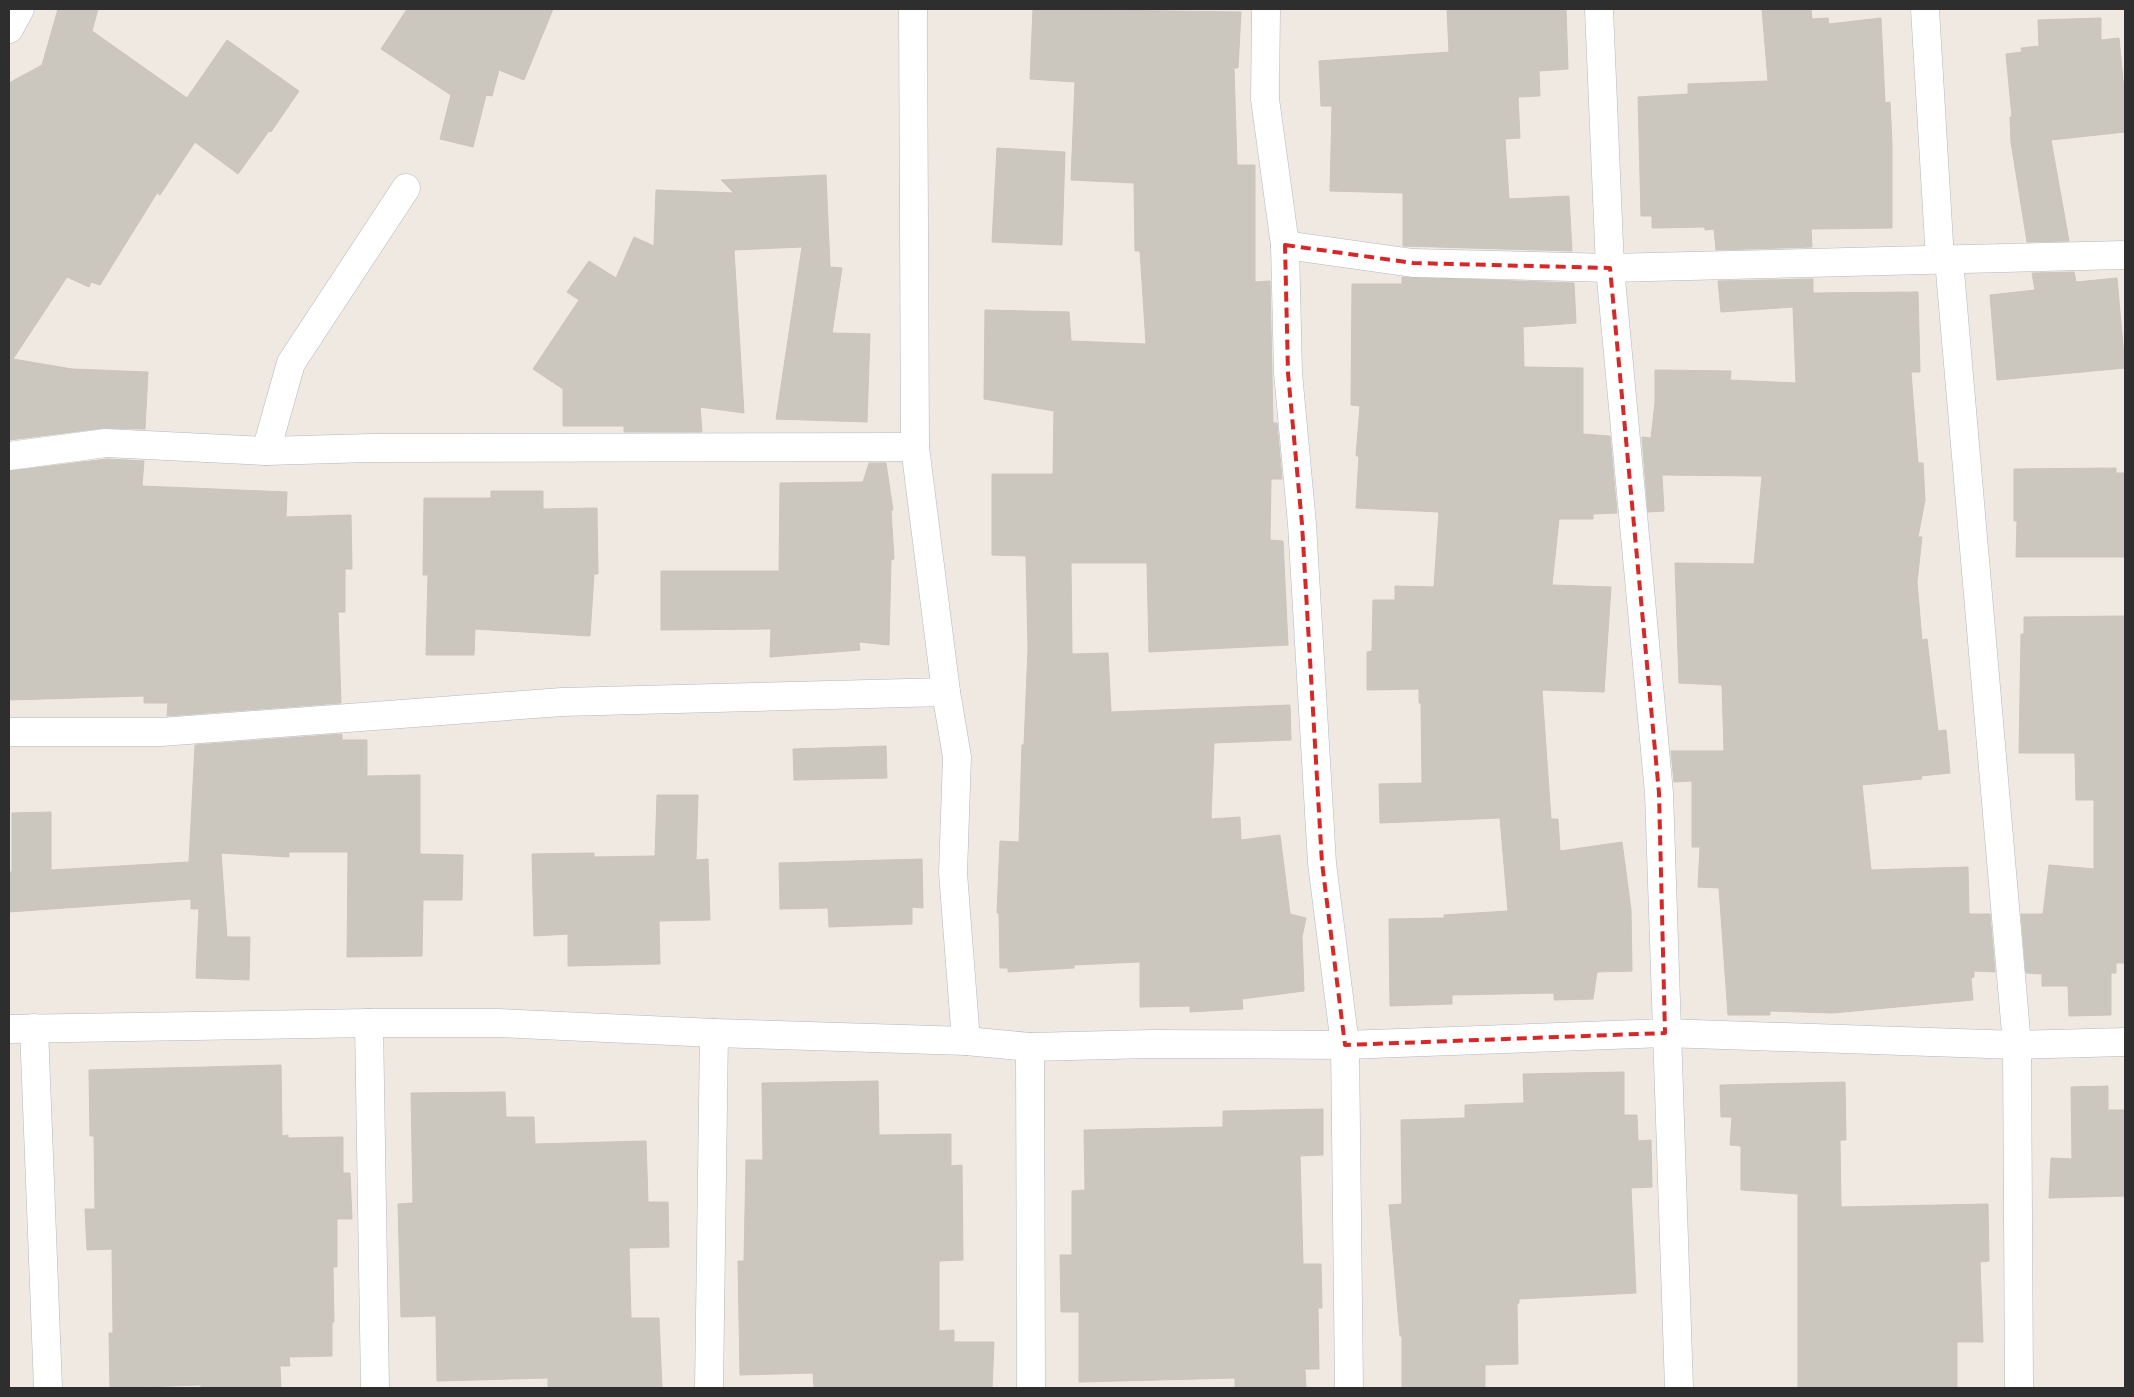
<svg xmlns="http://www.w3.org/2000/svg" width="2134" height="1397" font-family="Signika,sans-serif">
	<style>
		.building { fill: #cbc7bf; stroke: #cbc5ba }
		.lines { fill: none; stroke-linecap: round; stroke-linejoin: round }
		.minor-casing { stroke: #b4b7c1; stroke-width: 29 }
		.tertiary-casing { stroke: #b4b7c1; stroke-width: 29 }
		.minor { stroke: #fff; stroke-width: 28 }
		.tertiary { stroke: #fff; stroke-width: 28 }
		.marked { fill: none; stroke: #d62828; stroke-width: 4; stroke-dasharray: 10 6; stroke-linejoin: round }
	</style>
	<rect width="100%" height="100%" fill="#efe9e1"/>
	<g class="building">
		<path d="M 58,9 L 98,9 L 92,31 L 187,98 L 227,40 L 299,91 L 271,132 L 269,131 L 238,174 L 195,142 L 160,195 L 157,193 L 100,285 L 91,282 L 89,287 L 67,277 L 13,359 L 72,369 L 148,372 L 145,429 L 104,428 L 9,440 L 9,83 L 42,65 Z"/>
		<path d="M 407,9 L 553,9 L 524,80 L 499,70 L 492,96 L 486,95 L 473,147 L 440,139 L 451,95 L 381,49 Z"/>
		<path d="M 1033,9 L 1241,12 L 1238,68 L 1234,68 L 1237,165 L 1255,165 L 1255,282 L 1270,281 L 1273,423 L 1277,423 L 1282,479 L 1271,479 L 1270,540 L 1283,541 L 1288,645 L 1149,652 L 1147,563 L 1071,563 L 1072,654 L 1108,653 L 1111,712 L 1290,705 L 1291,740 L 1214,743 L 1211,819 L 1240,817 L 1241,840 L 1280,835 L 1290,914 L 1306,918 L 1302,937 L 1304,991 L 1242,999 L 1243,1009 L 1190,1012 L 1190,1006 L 1140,1007 L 1140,962 L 1074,965 L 1074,968 L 1008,972 L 1008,968 L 1000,968 L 999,913 L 997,913 L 1000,841 L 1019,842 L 1022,745 L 1024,745 L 1028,649 L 1026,556 L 992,555 L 992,474 L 1053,474 L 1054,411 L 984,399 L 985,310 L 1069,312 L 1071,341 L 1146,344 L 1140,251 L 1135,251 L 1134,183 L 1071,180 L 1075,82 L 1030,79 Z"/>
		<path d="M 1447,9 L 1566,9 L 1568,69 L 1539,71 L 1540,96 L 1518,97 L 1520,138 L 1505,139 L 1509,199 L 1569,196 L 1572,251 L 1403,246 L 1403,193 L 1330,191 L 1332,106 L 1321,106 L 1319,61 L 1449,52 Z"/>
		<path d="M 1762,9 L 1811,9 L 1812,19 L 1828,18 L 1829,24 L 1881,18 L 1885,103 L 1890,102 L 1892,144 L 1892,228 L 1811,229 L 1812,247 L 1716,250 L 1714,229 L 1705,230 L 1705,227 L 1652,228 L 1652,216 L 1641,216 L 1638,97 L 1688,94 L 1688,84 L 1768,81 Z"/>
		<path d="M 2101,18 L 2101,40 L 2119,38 L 2125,101 L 2125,132 L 2051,140 L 2069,241 L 2027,242 L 2011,142 L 2010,117 L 2012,117 L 2006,54 L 2022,52 L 2021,48 L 2039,46 L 2038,20 Z"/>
		<path d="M 997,148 L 1065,152 L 1062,245 L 992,242 Z"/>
		<path d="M 826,175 L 830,267 L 842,268 L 832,333 L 870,334 L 867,422 L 776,419 L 802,247 L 734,250 L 744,413 L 700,407 L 702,432 L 624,432 L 624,426 L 563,426 L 563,389 L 533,369 L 579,300 L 567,292 L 589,261 L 616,278 L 634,237 L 654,246 L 656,190 L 734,193 L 721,180 Z"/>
		<path d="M 2074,272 L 2076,282 L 2117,278 L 2125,368 L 1997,380 L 1990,295 L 2035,290 L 2032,273 Z"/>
		<path d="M 1402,277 L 1574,283 L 1576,323 L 1523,327 L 1524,367 L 1583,368 L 1583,434 L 1610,436 L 1617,513 L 1593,514 L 1593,519 L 1559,519 L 1552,585 L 1611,587 L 1604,692 L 1542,690 L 1551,819 L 1558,819 L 1560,851 L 1622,842 L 1631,910 L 1632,971 L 1597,972 L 1593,999 L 1554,1000 L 1554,993 L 1452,995 L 1452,1004 L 1390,1006 L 1389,919 L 1444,918 L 1444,915 L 1508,911 L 1500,818 L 1380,823 L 1379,784 L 1422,783 L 1421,703 L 1419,703 L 1419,689 L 1367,690 L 1367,652 L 1372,651 L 1373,600 L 1395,600 L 1395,586 L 1434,587 L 1439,512 L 1356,508 L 1359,456 L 1356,456 L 1360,406 L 1351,405 L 1352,284 L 1402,284 Z"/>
		<path d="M 1813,279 L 1813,293 L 1918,292 L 1920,372 L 1911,372 L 1918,463 L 1923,463 L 1925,500 L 1918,537 L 1922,537 L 1917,582 L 1922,640 L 1927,639 L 1938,731 L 1946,730 L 1950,773 L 1921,776 L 1922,779 L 1862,785 L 1871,870 L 1968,867 L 1969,914 L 1990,914 L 1995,972 L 1974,971 L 1974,977 L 1971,978 L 1973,1000 L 1832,1013 L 1770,1011 L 1770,1015 L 1728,1015 L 1719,888 L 1698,887 L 1700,847 L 1692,847 L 1692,781 L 1674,782 L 1671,751 L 1724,751 L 1722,685 L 1679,683 L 1675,563 L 1754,564 L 1762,476 L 1662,475 L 1664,511 L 1648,512 L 1642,437 L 1651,438 L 1655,403 L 1655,370 L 1731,371 L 1730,380 L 1796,383 L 1793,307 L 1721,312 L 1718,281 Z"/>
		<path d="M 107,459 L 144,461 L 142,486 L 287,492 L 286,517 L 351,515 L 352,569 L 345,569 L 345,612 L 338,612 L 341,703 L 167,716 L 168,703 L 144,703 L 144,696 L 9,700 L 9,471 Z"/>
		<path d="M 869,463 L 886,463 L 893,510 L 891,510 L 894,559 L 891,560 L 889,645 L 859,642 L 860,650 L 770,657 L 771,629 L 661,630 L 661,571 L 779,571 L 780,483 L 863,482 Z"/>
		<path d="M 2116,468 L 2116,473 L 2125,473 L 2125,557 L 2016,557 L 2017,521 L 2014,521 L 2014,469 Z"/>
		<path d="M 491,491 L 543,491 L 543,509 L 597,508 L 598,574 L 594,574 L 590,636 L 475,629 L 474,655 L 426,655 L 428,575 L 423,575 L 424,498 L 491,498 Z"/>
		<path d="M 2125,616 L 2125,963 L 2116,963 L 2116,973 L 2111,973 L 2111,1015 L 2069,1016 L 2068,986 L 2042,986 L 2042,974 L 2026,973 L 2021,914 L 2043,914 L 2049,865 L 2094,869 L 2094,800 L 2076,800 L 2075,753 L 2019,753 L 2021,634 L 2024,634 L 2024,617 Z"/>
		<path d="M 342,734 L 342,740 L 367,740 L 367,776 L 420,775 L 420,854 L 463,855 L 462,900 L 423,900 L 422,956 L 347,957 L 348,852 L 289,852 L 289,857 L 221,853 L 227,937 L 250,937 L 249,980 L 196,978 L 199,909 L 191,909 L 191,899 L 9,912 L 9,872 L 12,872 L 12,813 L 51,812 L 51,870 L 189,862 L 195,745 Z"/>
		<path d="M 886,746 L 887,778 L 794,780 L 793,749 Z"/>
		<path d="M 657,795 L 698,795 L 696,860 L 708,859 L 710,920 L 659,921 L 660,964 L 568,966 L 568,934 L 534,936 L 532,854 L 594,853 L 594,857 L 655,856 Z"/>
		<path d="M 922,859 L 923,908 L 912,907 L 912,924 L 829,927 L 828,908 L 780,909 L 779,863 Z"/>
		<path d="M 281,1065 L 282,1136 L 288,1135 L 288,1138 L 343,1137 L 343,1173 L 350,1173 L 352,1219 L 337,1219 L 337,1267 L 333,1267 L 334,1322 L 332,1322 L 332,1356 L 289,1357 L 290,1366 L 280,1366 L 281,1388 L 201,1388 L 201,1385 L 110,1388 L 109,1333 L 113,1333 L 112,1249 L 87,1250 L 85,1209 L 95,1209 L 94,1136 L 90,1136 L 89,1070 Z"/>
		<path d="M 1624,1072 L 1624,1115 L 1637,1115 L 1638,1141 L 1651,1140 L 1652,1187 L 1631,1188 L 1636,1293 L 1519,1299 L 1519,1303 L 1517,1304 L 1518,1364 L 1485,1365 L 1485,1388 L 1402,1388 L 1402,1336 L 1400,1336 L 1389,1205 L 1402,1204 L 1401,1120 L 1465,1118 L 1465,1105 L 1524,1103 L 1523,1074 Z"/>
		<path d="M 878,1081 L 879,1135 L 951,1134 L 951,1166 L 962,1165 L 963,1260 L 939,1261 L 939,1331 L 954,1330 L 954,1342 L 994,1342 L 992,1388 L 814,1388 L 813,1373 L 740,1375 L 738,1261 L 744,1261 L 746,1160 L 763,1160 L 762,1083 Z"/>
		<path d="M 1845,1082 L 1846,1140 L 1840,1140 L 1841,1207 L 1988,1204 L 1989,1261 L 1980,1262 L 1983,1342 L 1957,1342 L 1957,1387 L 1798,1388 L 1798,1194 L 1741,1190 L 1741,1146 L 1730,1145 L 1732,1117 L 1721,1117 L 1720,1085 Z"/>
		<path d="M 2108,1086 L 2108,1110 L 2125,1110 L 2125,1196 L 2049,1198 L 2051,1158 L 2072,1159 L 2071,1087 Z"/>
		<path d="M 505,1092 L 506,1117 L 534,1117 L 535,1144 L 646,1141 L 648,1202 L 668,1202 L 669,1247 L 629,1248 L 631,1318 L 659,1318 L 662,1388 L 548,1388 L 548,1378 L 437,1381 L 436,1316 L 401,1317 L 398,1204 L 413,1203 L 411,1093 Z"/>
		<path d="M 1323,1109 L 1323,1155 L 1300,1156 L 1303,1264 L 1321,1264 L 1322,1308 L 1318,1308 L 1319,1369 L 1305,1369 L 1306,1388 L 1235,1388 L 1235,1378 L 1079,1382 L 1079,1312 L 1061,1312 L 1060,1255 L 1072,1255 L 1072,1191 L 1085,1190 L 1084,1130 L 1223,1127 L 1223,1111 Z"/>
	</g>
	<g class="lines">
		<g class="minor-casing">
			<g id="minor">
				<path d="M 913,9 L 915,447 L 946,692 L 957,757 L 953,873 L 966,1041"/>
				<path d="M 1266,9 L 1265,99 L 1285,245 L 1288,373 L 1302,524 L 1322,863 L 1345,1045 L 1349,1388"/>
				<path d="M 1599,9 L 1610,268 L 1659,793 L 1679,1388"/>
				<path d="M 1925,9 L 1940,260"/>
				<path d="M 9,29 L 20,9"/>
				<path d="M 1285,245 L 1413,263 L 1610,268 L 2125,255"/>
				<path d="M 1949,260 L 2017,1045 L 2019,1388"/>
				<path d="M 266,451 L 291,363 L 406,188"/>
				<path d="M 9,456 L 106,443 L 266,451 L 370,448 L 915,447"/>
				<path d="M 9,732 L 161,732 L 562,702 L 946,692"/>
				<path d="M 369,1023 L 375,1388"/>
				<path d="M 1030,1047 L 1031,1388"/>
				<path d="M 709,1388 L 714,1033"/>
			</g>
		</g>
		<g class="tertiary-casing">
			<g id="tertiary">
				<path d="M 34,1028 L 48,1388"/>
				<path d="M 9,1029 L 369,1023 L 497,1023 L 714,1033 L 966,1041 L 1030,1047 L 1151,1044 L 1345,1045 L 1665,1033 L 2017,1045 L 2125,1042"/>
			</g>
		</g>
		<use href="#minor" class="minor"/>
		<use href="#tertiary" class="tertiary"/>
	</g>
	<path class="marked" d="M 1285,245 L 1413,263 L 1610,268 L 1659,793 L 1665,1033 L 1345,1045 L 1322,863 L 1302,524 L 1288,373 Z"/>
	<rect width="2134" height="1397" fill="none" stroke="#2e2e2e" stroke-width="20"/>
</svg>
